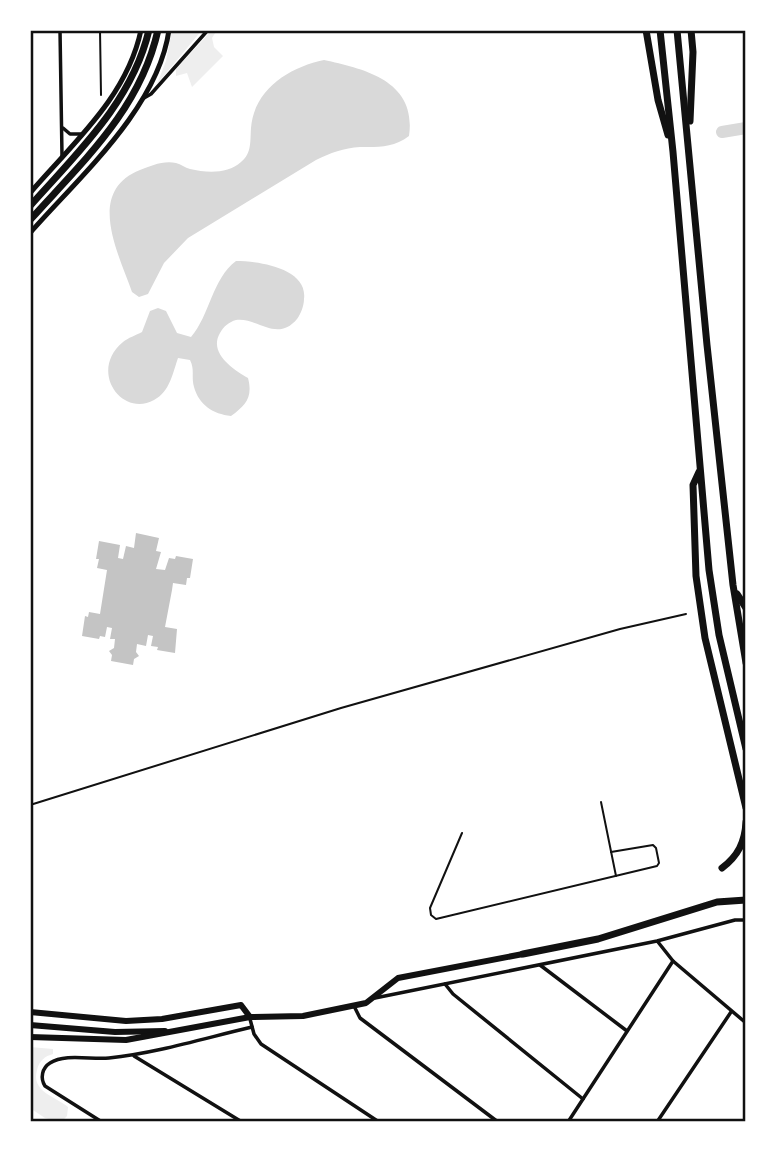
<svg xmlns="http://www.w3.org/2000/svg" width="776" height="1152" font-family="'Source Serif 4',serif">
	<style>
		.green { fill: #eee }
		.water { fill: #d9d9d9 }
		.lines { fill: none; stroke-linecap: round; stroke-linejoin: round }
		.river { stroke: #d9d9d9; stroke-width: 12 }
		.building { fill: #c4c4c4 }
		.path { stroke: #111; stroke-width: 2 }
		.service { stroke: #111; stroke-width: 2 }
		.minor { stroke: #111; stroke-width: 3.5 }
		.secondary { stroke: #111; stroke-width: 5 }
		.primary { stroke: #111; stroke-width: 6 }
		.motorway { stroke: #111; stroke-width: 7 }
		.neatline { fill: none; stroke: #111; stroke-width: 2.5 }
	</style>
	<rect width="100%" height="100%" fill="#fff"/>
	<g class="green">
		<path d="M 172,30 L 202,30 L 157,84 L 166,61 Z"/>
		<path d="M 212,30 L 217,30 L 212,38 L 214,47 L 223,56 L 192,87 L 187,73 L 176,76 L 176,69 Z"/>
		<path d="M 30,1047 L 53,1049 L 53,1054 C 45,1056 39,1061 37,1070 C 31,1092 55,1096 68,1107 L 67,1116 L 61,1122 L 45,1118 L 30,1108 Z"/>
	</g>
	<g class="water">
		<path d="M 324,60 C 365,69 417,81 409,136 C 393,148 379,147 360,147 C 344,148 330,153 316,160 L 188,238 L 164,263 L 148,294 L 139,297 L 132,292 C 119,254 85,192 140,170 C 150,166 164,160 176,163 C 181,164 185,168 190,169 C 207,173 228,174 241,162 C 252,153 250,141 251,128 C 254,89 290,67 324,60 Z"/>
		<path d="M 236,261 C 258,261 308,268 304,299 C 304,305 301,314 297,319 C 277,343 257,317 236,320 C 229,322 224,326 220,333 C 208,353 234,370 248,378 C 253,397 246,405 231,416 C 213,414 199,405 194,387 C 191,376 195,370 190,360 L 178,358 C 173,372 170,392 154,400 C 122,418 88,371 123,342 C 128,338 136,335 142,332 L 150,311 L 158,308 L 166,311 L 177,333 L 191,337 C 210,315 212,279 236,261 Z"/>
	</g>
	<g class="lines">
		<path class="river" d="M 722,132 L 746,128"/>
	</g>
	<path class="building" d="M 136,533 L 159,538 L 156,551 L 161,552 L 156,569 L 165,570 L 169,558 L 175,559 L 176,556 L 193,559 L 190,578 L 187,578 L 186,585 L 173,583 L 172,590 L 165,627 L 177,629 L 175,653 L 157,650 L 158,647 L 151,646 L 153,636 L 148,635 L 146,646 L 137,644 L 136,652 L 139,656 L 134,659 L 133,665 L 111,661 L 112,655 L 109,651 L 114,648 L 115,639 L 110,639 L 112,628 L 107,627 L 105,637 L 100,636 L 99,639 L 82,636 L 85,616 L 88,617 L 89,612 L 100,614 L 107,570 L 97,568 L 99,559 L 96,559 L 99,541 L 120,545 L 118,558 L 123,559 L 126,546 L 134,548 Z"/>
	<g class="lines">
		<path class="path" d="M 100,30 L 101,95"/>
		<g class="service">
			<path d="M 601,802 L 616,876"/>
			<path d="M 30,805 L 341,708 L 620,629 L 686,614"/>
			<path d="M 462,833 L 430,908 L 431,915 L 436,919 L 657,866 L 659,863 L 656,848 L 653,845 L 611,852"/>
		</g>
		<g class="minor">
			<path d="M 60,30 L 62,156"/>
			<path d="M 144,98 L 151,94 L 208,30"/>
			<path d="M 63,128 L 70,134 L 82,134"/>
			<path d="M 658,942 L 673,961 L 746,1023"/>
			<path d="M 540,965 L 627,1031"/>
			<path d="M 445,984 L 453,994 L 583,1099"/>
			<path d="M 375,998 L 657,941 L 735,920 L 746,920"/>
			<path d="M 354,1006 L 360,1018 L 498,1122"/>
			<path d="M 250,1019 L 254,1034 L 261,1044 L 379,1122"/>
			<path d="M 134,1056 L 242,1122"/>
			<path d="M 102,1122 L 45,1086 C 40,1078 42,1068 50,1063 C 65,1053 92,1060 109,1058 C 157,1053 205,1038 252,1027"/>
			<path d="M 568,1122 L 673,961"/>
			<path d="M 657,1122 L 731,1012"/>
		</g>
		<g class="secondary">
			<path d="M 30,193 C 73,143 127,97 141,30"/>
			<path d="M 30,233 C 80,176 158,108 169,30"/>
		</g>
		<g class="primary">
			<path d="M 30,1012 L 126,1021 L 162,1019 L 241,1005 L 250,1017"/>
			<path d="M 30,1025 L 115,1032 L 165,1031"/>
			<path d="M 30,1037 L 126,1040 L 250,1017 L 303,1016 L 366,1003 L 398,978 L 523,954"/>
		</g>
		<g class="motorway">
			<path d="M 646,30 L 658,100 L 668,135"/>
			<path d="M 660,30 L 673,152 L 709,570 L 719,635 L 746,749"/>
			<path d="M 677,30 L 707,345 L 733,585 L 746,663"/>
			<path d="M 690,121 L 693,52 L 691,30"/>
			<path d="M 30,206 C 77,153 132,102 149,30"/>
			<path d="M 30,220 C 83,161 140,110 158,30"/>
			<path d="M 699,472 L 693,485 L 696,576 L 705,638 L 746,808"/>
			<path d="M 737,594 L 746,608"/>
			<path d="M 722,868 C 738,856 745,842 746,822"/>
			<path d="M 523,954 L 598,939 L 717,902 L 746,900"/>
		</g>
	</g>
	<rect width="776" height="1152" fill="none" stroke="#ffffff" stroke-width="63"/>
	<rect x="32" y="32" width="712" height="1088" class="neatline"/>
</svg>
